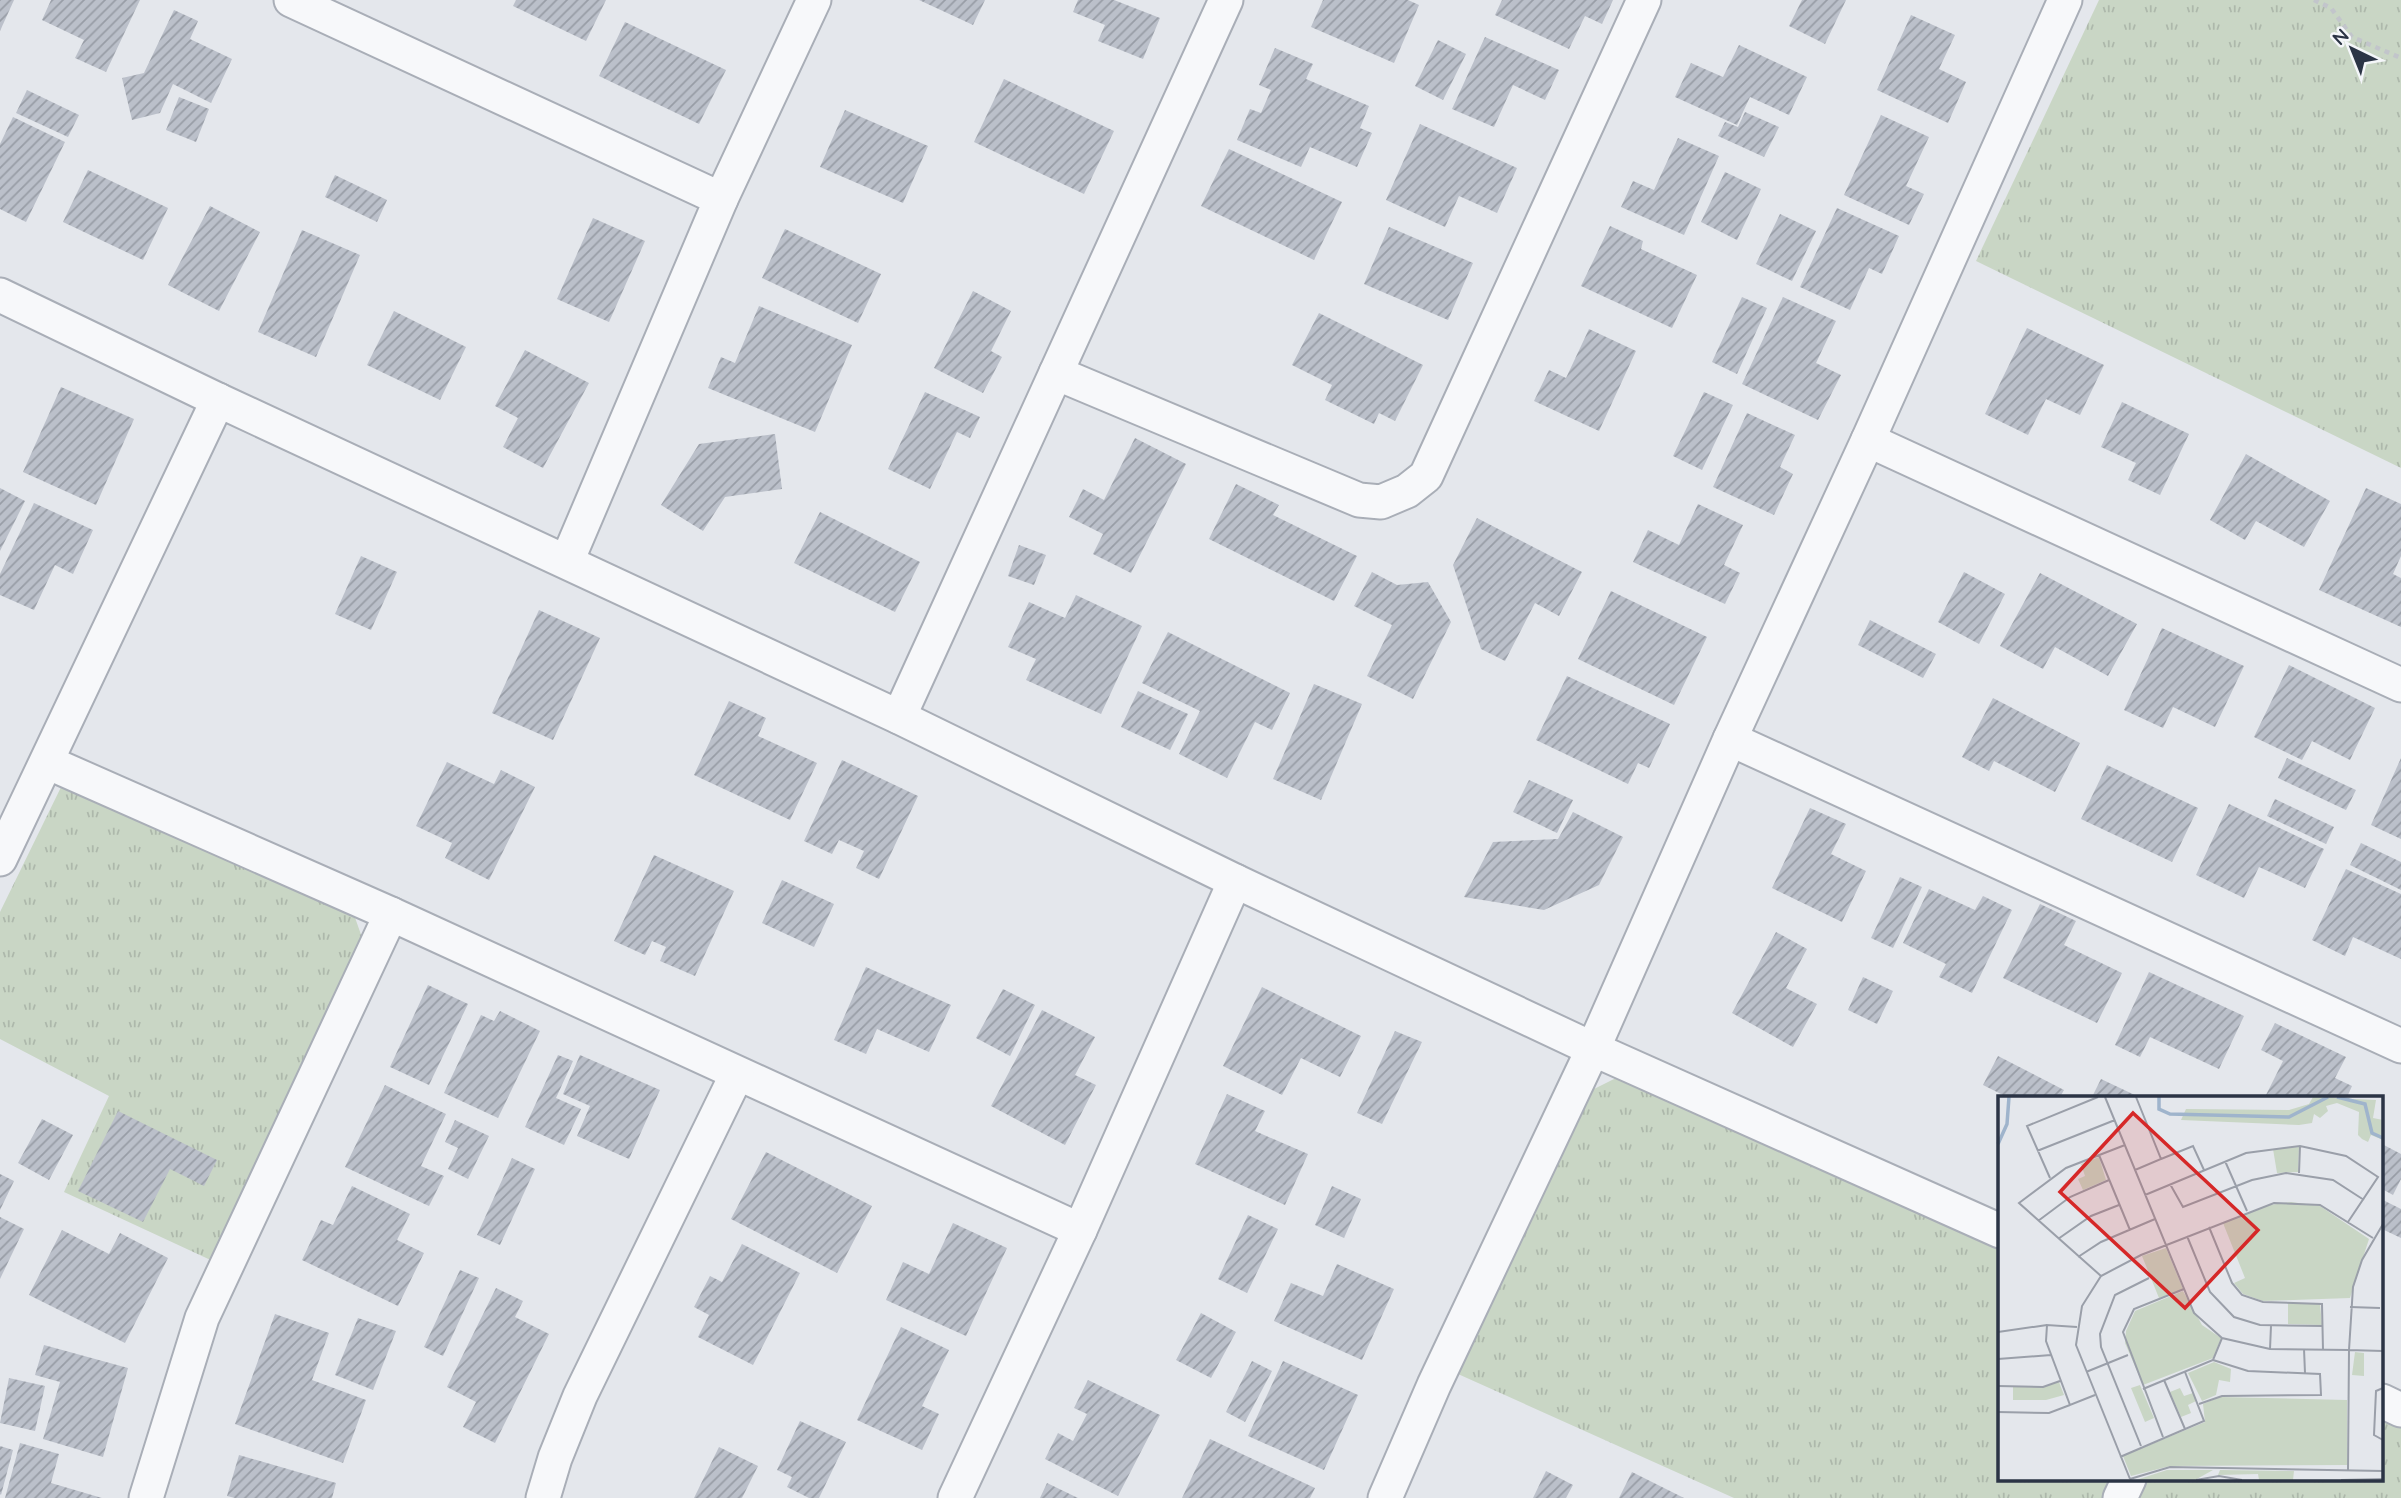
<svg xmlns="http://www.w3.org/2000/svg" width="2401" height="1498" font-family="Quicksand,sans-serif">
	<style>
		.grass { fill: url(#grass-tufts) }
		.building { fill: url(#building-hatch) }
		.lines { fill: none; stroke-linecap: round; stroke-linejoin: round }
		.street-casing { stroke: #a9aeb7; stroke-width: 37 }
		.path { stroke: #c2c5cb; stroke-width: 4.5; stroke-dasharray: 5 5; stroke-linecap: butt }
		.street { stroke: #f7f8fa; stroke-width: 33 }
		.inset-river { fill: none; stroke: #9fb4cc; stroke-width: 3.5 }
		.inset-road { fill: none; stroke: #9a9fa9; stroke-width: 2 }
		.view { fill: #d62828; fill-opacity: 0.15; stroke: #d62828; stroke-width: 3.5 }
		.inset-edge { fill: none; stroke: #2b3445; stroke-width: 3.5 }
	</style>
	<defs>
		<pattern id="grass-tufts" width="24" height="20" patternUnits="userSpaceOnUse" patternTransform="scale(1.75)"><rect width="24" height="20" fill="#c9d6c5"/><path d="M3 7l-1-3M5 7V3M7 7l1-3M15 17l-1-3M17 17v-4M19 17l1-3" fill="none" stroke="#adb8ab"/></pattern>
		<pattern id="building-hatch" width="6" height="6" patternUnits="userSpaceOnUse" patternTransform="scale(1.75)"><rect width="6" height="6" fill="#bbc0ca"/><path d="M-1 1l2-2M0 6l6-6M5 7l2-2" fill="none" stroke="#989da6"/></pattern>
	</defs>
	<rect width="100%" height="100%" fill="#e4e7ec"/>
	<g class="grass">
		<path d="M 2099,0 L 2401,0 L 2401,468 L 1976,261 Z"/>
		<path d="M 64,781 L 352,909 L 365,946 L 217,1263 L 64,1192 L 109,1096 L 0,1039 L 0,912 Z"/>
		<path d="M 1624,1074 L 2000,1240 L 2000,1479 L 2116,1479 L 2107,1498 L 1734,1498 L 1458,1374 L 1594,1089 Z"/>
		<path d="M 2382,1415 L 2401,1424 L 2401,1498 L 2136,1498 L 2145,1479 L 2382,1479 Z"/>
	</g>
	<g class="building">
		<path d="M 0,0 L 14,0 L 0,31 Z"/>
		<path d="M 51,0 L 140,0 L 106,72 L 75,58 L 84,40 L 42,20 Z"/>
		<path d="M 516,0 L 606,0 L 586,41 L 513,6 Z"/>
		<path d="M 919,0 L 985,0 L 973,25 Z"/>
		<path d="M 1078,0 L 1114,0 L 1160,18 L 1143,59 L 1098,41 L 1105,25 L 1073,12 Z"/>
		<path d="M 1323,0 L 1408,0 L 1419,5 L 1394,63 L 1311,27 Z"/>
		<path d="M 1502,0 L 1613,0 L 1602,24 L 1585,16 L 1569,49 L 1495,15 Z"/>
		<path d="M 1802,0 L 1846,0 L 1825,44 L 1789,26 Z"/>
		<path d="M 174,10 L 198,21 L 190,39 L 232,59 L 211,103 L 173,84 L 160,113 L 132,120 L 122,78 L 144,73 Z"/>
		<path d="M 1911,15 L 1955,35 L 1939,69 L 1966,82 L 1948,123 L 1877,90 Z"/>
		<path d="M 625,22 L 726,70 L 699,124 L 599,76 Z"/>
		<path d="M 1485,37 L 1559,70 L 1545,100 L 1513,85 L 1494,127 L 1452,109 Z"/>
		<path d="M 1438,40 L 1466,54 L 1443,100 L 1415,86 Z"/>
		<path d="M 1739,45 L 1807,77 L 1789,115 L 1750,97 L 1737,125 L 1675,97 L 1691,63 L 1723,77 Z"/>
		<path d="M 1275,48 L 1313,64 L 1306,79 L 1369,106 L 1360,128 L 1372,133 L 1357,167 L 1310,147 L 1301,167 L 1237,140 L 1250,109 L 1261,113 L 1271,90 L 1259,85 Z"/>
		<path d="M 1004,79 L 1114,131 L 1084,194 L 974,142 Z"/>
		<path d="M 27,90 L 79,115 L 68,137 L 16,113 Z"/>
		<path d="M 179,97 L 209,109 L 196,142 L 166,130 Z"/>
		<path d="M 845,110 L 928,146 L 903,203 L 820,167 Z"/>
		<path d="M 1745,112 L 1779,127 L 1764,157 L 1718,136 L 1725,122 L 1738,127 Z"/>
		<path d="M 1881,115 L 1929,137 L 1906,186 L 1924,194 L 1909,225 L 1844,195 Z"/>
		<path d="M 13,117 L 65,142 L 26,222 L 0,209 L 0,144 Z"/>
		<path d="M 1420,124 L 1517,168 L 1497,213 L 1459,196 L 1445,227 L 1386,200 Z"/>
		<path d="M 1678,138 L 1719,156 L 1684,235 L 1621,207 L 1633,181 L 1654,190 Z"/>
		<path d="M 1229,149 L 1342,202 L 1314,260 L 1201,206 Z"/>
		<path d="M 88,170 L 168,208 L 143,260 L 63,222 Z"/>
		<path d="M 1725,172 L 1761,189 L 1737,240 L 1701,222 Z"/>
		<path d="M 335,175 L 387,200 L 377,222 L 325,197 Z"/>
		<path d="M 210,206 L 260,232 L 219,311 L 168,285 Z"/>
		<path d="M 1837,208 L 1899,236 L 1882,274 L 1869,268 L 1850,310 L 1800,287 Z"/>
		<path d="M 1780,214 L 1816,231 L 1792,281 L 1756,264 Z"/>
		<path d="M 593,218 L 645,241 L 609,322 L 557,299 Z"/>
		<path d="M 1610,226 L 1643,241 L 1641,249 L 1697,275 L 1672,328 L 1581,286 Z"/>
		<path d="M 1389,227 L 1473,263 L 1448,320 L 1364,284 Z"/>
		<path d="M 785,229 L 881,274 L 858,323 L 762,278 Z"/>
		<path d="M 302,230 L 360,255 L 316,357 L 258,332 Z"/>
		<path d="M 973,291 L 1011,311 L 991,351 L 1002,357 L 983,393 L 934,368 Z"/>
		<path d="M 1742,297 L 1767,308 L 1737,374 L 1712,362 Z"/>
		<path d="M 1783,297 L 1836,321 L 1816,363 L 1841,375 L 1818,420 L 1742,384 Z"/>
		<path d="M 759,306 L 852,345 L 815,432 L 708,388 L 721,357 L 735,363 Z"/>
		<path d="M 394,311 L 466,347 L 440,400 L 367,365 Z"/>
		<path d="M 1319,313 L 1423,365 L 1395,421 L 1379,413 L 1374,424 L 1325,400 L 1332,385 L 1292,365 Z"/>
		<path d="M 2027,328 L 2104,365 L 2080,415 L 2046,399 L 2028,435 L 1985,414 Z"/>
		<path d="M 1589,329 L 1636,351 L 1599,431 L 1534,401 L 1549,370 L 1566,378 Z"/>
		<path d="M 525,350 L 589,383 L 543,468 L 503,447 L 518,418 L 495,406 Z"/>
		<path d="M 61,387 L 134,419 L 96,505 L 23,472 Z"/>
		<path d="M 925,392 L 980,417 L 970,438 L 957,432 L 930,489 L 888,469 Z"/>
		<path d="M 1704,392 L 1733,405 L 1702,470 L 1673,456 Z"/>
		<path d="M 2122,402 L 2189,434 L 2160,495 L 2128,480 L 2136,463 L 2101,447 Z"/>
		<path d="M 1747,413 L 1795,435 L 1780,467 L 1793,474 L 1774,515 L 1713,487 Z"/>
		<path d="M 775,434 L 782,489 L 725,497 L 703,531 L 661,505 L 699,444 Z"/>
		<path d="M 1135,438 L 1186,464 L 1131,573 L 1093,554 L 1103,534 L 1069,517 L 1083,489 L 1104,500 Z"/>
		<path d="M 2246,454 L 2330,501 L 2304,547 L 2256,521 L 2245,540 L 2210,520 Z"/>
		<path d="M 1236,484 L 1279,505 L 1273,515 L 1357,556 L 1334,601 L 1209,539 Z"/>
		<path d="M 0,488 L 25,501 L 0,551 Z"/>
		<path d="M 2366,488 L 2401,504 L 2401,556 L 2393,574 L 2401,578 L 2401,627 L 2319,590 Z"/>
		<path d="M 34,503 L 93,530 L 73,574 L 55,565 L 34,610 L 0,595 L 0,574 Z"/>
		<path d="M 1698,504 L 1743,525 L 1724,565 L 1740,573 L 1725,604 L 1633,562 L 1648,530 L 1679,545 Z"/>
		<path d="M 820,512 L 920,562 L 895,612 L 794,563 Z"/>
		<path d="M 1477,518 L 1582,572 L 1559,616 L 1535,603 L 1505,661 L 1481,649 L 1453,565 Z"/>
		<path d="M 1019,545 L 1046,555 L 1034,585 L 1008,576 Z"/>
		<path d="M 361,556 L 397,572 L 371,630 L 335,614 Z"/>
		<path d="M 1372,572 L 1397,585 L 1428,582 L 1451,622 L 1413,699 L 1367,676 L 1392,625 L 1354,606 Z"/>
		<path d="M 1964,572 L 2005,594 L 1979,644 L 1938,622 Z"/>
		<path d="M 2040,573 L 2137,624 L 2108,676 L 2055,647 L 2043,669 L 2000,646 Z"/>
		<path d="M 1611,591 L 1707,637 L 1674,705 L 1578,659 Z"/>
		<path d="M 1076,595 L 1142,626 L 1101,714 L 1026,680 L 1036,659 L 1008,647 L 1029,602 L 1065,618 Z"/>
		<path d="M 539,610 L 600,638 L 553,740 L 492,713 Z"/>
		<path d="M 1870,620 L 1936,654 L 1923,678 L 1858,645 Z"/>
		<path d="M 2162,628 L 2244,666 L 2215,727 L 2173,707 L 2163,728 L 2124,710 Z"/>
		<path d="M 1168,632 L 1290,693 L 1272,730 L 1255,722 L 1227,778 L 1179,754 L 1200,711 L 1142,683 Z"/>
		<path d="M 2289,665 L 2375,708 L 2350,760 L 2312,741 L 2302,760 L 2254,737 Z"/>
		<path d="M 1567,676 L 1670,724 L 1649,768 L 1638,763 L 1628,784 L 1536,740 Z"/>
		<path d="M 1314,684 L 1362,704 L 1321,800 L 1273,779 Z"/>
		<path d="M 1138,691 L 1188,714 L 1170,750 L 1121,727 Z"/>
		<path d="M 1993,698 L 2080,743 L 2055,792 L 1994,761 L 1989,771 L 1962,757 Z"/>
		<path d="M 729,701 L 766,718 L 758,736 L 817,763 L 790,820 L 694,775 Z"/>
		<path d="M 2287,758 L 2356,790 L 2346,810 L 2278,778 Z"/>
		<path d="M 2401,758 L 2401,839 L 2371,825 Z"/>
		<path d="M 842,760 L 918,796 L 879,879 L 856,868 L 864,851 L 839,840 L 832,854 L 804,841 Z"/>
		<path d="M 447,762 L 494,784 L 501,770 L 535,787 L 489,880 L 445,858 L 452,843 L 416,826 Z"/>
		<path d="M 2107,765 L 2198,808 L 2172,862 L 2081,819 Z"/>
		<path d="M 1529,780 L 1573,800 L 1557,833 L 1513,812 Z"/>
		<path d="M 2275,799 L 2334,827 L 2326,844 L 2267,816 Z"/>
		<path d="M 2229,804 L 2324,849 L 2305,888 L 2259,867 L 2244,898 L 2196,875 Z"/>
		<path d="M 1810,808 L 1846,824 L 1831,854 L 1866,871 L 1842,922 L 1772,888 Z"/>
		<path d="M 1573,812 L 1623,837 L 1599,885 L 1544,910 L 1464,897 L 1493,842 L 1558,839 Z"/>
		<path d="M 2361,843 L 2401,862 L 2401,890 L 2350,865 Z"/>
		<path d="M 654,855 L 734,891 L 695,976 L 660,961 L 666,947 L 652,941 L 645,955 L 614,941 Z"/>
		<path d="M 2346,869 L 2401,894 L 2401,959 L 2353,937 L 2345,956 L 2312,940 Z"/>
		<path d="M 1900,877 L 1922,887 L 1893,948 L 1871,938 Z"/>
		<path d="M 782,880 L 834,904 L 814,947 L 762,923 Z"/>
		<path d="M 1929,889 L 1975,910 L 1983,896 L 2012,910 L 1972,993 L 1939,977 L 1946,964 L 1903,943 Z"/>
		<path d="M 2040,904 L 2076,921 L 2064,945 L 2122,973 L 2097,1023 L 2003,978 Z"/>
		<path d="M 1776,932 L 1807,949 L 1786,988 L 1817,1004 L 1793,1047 L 1732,1013 Z"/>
		<path d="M 866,967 L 951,1005 L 929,1052 L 877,1029 L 866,1054 L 834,1040 Z"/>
		<path d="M 2149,972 L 2244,1016 L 2219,1069 L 2150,1037 L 2140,1057 L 2115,1045 Z"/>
		<path d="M 1863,977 L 1893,991 L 1877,1024 L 1848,1010 Z"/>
		<path d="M 428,985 L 468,1004 L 429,1085 L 390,1067 Z"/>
		<path d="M 1262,987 L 1361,1036 L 1340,1077 L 1301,1058 L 1282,1095 L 1223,1066 Z"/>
		<path d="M 1003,989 L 1035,1005 L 1010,1056 L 976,1038 Z"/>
		<path d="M 1042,1010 L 1095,1037 L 1075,1075 L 1096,1085 L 1065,1145 L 991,1106 Z"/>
		<path d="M 500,1011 L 540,1031 L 498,1118 L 444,1093 L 481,1015 L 494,1021 Z"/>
		<path d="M 2275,1023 L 2346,1057 L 2335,1078 L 2352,1086 L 2347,1097 L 2270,1097 L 2266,1095 L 2283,1061 L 2261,1050 Z"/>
		<path d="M 1395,1031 L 1422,1042 L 1382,1124 L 1357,1113 Z"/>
		<path d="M 558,1055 L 573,1061 L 556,1098 L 581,1109 L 564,1145 L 525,1127 Z"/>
		<path d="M 580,1055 L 660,1090 L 629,1159 L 577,1136 L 590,1106 L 563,1094 Z"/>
		<path d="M 1998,1056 L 2064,1090 L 2060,1097 L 2007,1097 L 1983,1085 Z"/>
		<path d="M 2101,1079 L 2139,1097 L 2092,1097 Z"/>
		<path d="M 385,1085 L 446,1114 L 421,1166 L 444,1176 L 429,1206 L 345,1167 Z"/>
		<path d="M 1227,1094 L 1265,1111 L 1255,1131 L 1308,1154 L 1285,1205 L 1195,1164 Z"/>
		<path d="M 118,1111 L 217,1160 L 204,1186 L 170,1169 L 143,1222 L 78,1191 Z"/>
		<path d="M 42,1119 L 73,1135 L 49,1180 L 18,1163 Z"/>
		<path d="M 455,1120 L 489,1136 L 468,1179 L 448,1169 L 458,1148 L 445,1142 Z"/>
		<path d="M 2382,1144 L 2401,1154 L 2401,1179 L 2393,1195 L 2382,1189 Z"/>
		<path d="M 766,1152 L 872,1206 L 837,1273 L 731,1219 Z"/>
		<path d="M 512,1158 L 535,1169 L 500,1245 L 477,1235 Z"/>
		<path d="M 0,1174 L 14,1181 L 0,1210 Z"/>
		<path d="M 352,1186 L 410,1214 L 397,1240 L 424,1253 L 398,1306 L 302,1260 L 321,1220 L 333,1225 Z"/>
		<path d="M 1332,1186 L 1361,1199 L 1344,1238 L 1315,1225 Z"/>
		<path d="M 2383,1200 L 2401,1209 L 2401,1238 L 2382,1229 Z"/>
		<path d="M 1248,1215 L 1278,1229 L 1247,1293 L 1218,1279 Z"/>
		<path d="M 0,1217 L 24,1229 L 0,1279 Z"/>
		<path d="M 953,1223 L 1007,1248 L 966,1336 L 886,1300 L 903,1262 L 929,1274 Z"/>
		<path d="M 62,1230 L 109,1254 L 120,1233 L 168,1258 L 125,1343 L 29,1295 Z"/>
		<path d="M 742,1244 L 800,1273 L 753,1365 L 698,1337 L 709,1315 L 694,1307 L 710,1276 L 722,1282 Z"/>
		<path d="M 1337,1264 L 1394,1289 L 1362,1360 L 1274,1321 L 1291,1283 L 1323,1296 Z"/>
		<path d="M 460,1270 L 479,1278 L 443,1356 L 424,1347 Z"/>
		<path d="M 496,1288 L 523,1301 L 515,1317 L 549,1334 L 495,1443 L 463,1427 L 476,1402 L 447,1387 Z"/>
		<path d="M 1201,1313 L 1236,1332 L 1211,1378 L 1176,1360 Z"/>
		<path d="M 275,1314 L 329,1333 L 312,1380 L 366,1400 L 343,1463 L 235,1424 Z"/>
		<path d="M 358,1318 L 396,1331 L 373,1390 L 335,1375 Z"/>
		<path d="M 901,1327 L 949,1350 L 922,1406 L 939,1414 L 922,1450 L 857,1420 Z"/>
		<path d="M 44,1345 L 128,1368 L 103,1457 L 43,1439 L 60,1382 L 35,1375 Z"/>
		<path d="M 1252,1361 L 1272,1371 L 1245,1422 L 1226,1412 Z"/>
		<path d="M 1283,1361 L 1358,1395 L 1324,1470 L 1248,1436 Z"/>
		<path d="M 9,1378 L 45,1386 L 35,1431 L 0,1423 Z"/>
		<path d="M 1088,1380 L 1160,1415 L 1118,1496 L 1045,1459 L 1058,1433 L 1073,1441 L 1087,1414 L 1074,1408 Z"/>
		<path d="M 800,1421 L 846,1442 L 819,1498 L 809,1498 L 787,1487 L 792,1477 L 777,1470 Z"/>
		<path d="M 1210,1439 L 1315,1488 L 1310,1498 L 1182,1498 Z"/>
		<path d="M 20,1443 L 59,1454 L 51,1483 L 102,1498 L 5,1498 Z"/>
		<path d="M 0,1446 L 13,1450 L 1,1495 L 0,1494 Z"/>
		<path d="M 719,1447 L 758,1466 L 742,1498 L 694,1498 Z"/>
		<path d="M 239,1455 L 336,1483 L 332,1498 L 235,1498 L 227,1496 Z"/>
		<path d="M 1546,1471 L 1573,1485 L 1566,1498 L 1533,1498 Z"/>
		<path d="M 1632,1472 L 1684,1498 L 1619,1498 Z"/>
		<path d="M 1047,1483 L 1078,1498 L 1040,1498 Z"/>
	</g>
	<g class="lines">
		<g class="street-casing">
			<g id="street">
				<path d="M 291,0 L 721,199 L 567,561"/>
				<path d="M 721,199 L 814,0"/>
				<path d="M 0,295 L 218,400 L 899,717 L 1235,881 L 1593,1049 L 2000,1231"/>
				<path d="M 1056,373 L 1359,500 L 1381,502 L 1407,491 L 1426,476 L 1644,0"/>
				<path d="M 1868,440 L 2401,685"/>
				<path d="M 899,717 L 1226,0"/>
				<path d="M 1730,739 L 2401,1046"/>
				<path d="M 47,762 L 391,914 L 1080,1230"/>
				<path d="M 0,859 L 218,400"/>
				<path d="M 2382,1401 L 2401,1410"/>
				<path d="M 146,1498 L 202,1318 L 391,914"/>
				<path d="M 543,1498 L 555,1458 L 580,1396 L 737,1074"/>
				<path d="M 955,1498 L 1080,1230 L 1235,881"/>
				<path d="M 1385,1498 L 1434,1385 L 1593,1049 L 1730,739 L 1868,440 L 2065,0"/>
				<path d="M 2120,1498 L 2129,1479"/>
			</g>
		</g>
		<path class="path" d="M 2314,0 L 2331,8 L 2352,37 L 2401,58"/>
		<use href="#street" class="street"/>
	</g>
	<g transform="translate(1998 1096)">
		<rect width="385" height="385" fill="#e4e7ec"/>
		<path d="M 301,51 L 300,76 L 279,77 L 275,53 ZM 101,61 L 108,84 L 85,94 L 80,83 L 87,80 L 83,68 ZM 293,106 L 322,110 L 371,143 L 352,202 L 265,205 L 245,198 L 236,187 L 247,182 L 225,127 L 272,109 ZM 168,152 L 185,193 L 161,202 L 144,160 ZM 185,195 L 204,229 L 223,242 L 215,262 L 145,289 L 127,247 L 128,235 L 137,215 ZM 290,207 L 322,208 L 324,229 L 290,228 ZM 357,256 L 366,257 L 366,280 L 354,279 ZM 216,266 L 233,273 L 232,286 L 221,284 L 218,299 L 204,305 L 190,277 ZM 61,286 L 66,299 L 48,304 L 15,304 L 15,291 L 45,291 ZM 142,289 L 156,322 L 147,326 L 133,292 ZM 182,292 L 186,300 L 195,297 L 198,305 L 190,309 L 193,317 L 183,321 L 172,296 ZM 222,301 L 349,304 L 349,369 L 172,370 L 133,380 L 125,360 L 207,326 L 205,308 ZM 169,374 L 215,374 L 197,384 L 138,384 ZM 222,374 L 296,375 L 295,384 L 261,384 L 260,378 L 220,379 Z" fill="#c9d6c5"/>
		<path d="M 315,1 L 378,4 L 375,22 L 385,24 L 385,44 L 373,39 L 370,46 L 364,43 L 360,39 L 361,16 L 339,7 L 328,10 L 330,15 L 322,22 L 316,18 L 314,27 L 301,29 L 183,24 L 188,13 L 291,14 L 311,8 Z" fill="#c9d6c5"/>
		<path class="inset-river" d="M 161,1 L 161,13 L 172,18 L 291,21 L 330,1M 339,1 L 367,8 L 374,37 L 385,42M 0,48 L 9,28 L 11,1"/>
		<path class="inset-road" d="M 107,1 L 196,217 L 224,242 L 272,253M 39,55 L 117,24M 101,59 L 132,134M 163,63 L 195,50 L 206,74M 227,65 L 249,115M 137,74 L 163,63 L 138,1M 301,77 L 302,50M 52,82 L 29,30 L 100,1M 172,88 L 185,111 L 254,84 L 288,77 L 335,84 L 366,104M 147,99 L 248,57 L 302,50 L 348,60 L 380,81 L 350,126M 40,125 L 72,101 L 111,84M 211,131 L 234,187 L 244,199 L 265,206 L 324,208 L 325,254M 189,140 L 212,196 L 236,221 L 262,229 L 325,230M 60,143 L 93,120 L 121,109M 80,161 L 103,146 L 157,123M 103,180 L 21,107 L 68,72 L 127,49M 385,193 L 385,227M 352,211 L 382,212M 273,230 L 272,253 L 351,254 L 355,191 L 364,164 L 385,128M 79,231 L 49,229 L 48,245 L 72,309 L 97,299M 0,236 L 49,229M 306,253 L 307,277M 0,263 L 53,259M 88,276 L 130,259M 166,284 L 187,333M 0,290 L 45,291 L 62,285M 385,292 L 378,295 L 376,339 L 385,344M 145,293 L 215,264 L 224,242M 201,308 L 224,300 L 323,299 L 322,278 L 250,275 L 215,264M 0,316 L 51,317 L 72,309M 165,341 L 125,236 L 136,213 L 186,193M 143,350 L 103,251 L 102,238 L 117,199 L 151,182M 122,361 L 206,325 L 187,276M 350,374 L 351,254 L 385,255M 132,383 L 78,249 L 84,210 L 103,180 L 143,159 L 276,107 L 322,109 L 375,142M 132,383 L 172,371 L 385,375M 198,384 L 221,380 L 244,384M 343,384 L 385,383"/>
		<path class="view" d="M 135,17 L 260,134 L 187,212 L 62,96 Z"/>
		<rect width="385" height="385" class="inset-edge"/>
	</g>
	<g transform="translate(2352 49) rotate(317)" stroke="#f4f6f9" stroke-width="5" paint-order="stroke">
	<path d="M0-5L12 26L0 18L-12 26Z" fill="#2b3445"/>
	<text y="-10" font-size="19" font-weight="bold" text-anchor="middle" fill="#2b3445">N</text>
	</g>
</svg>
